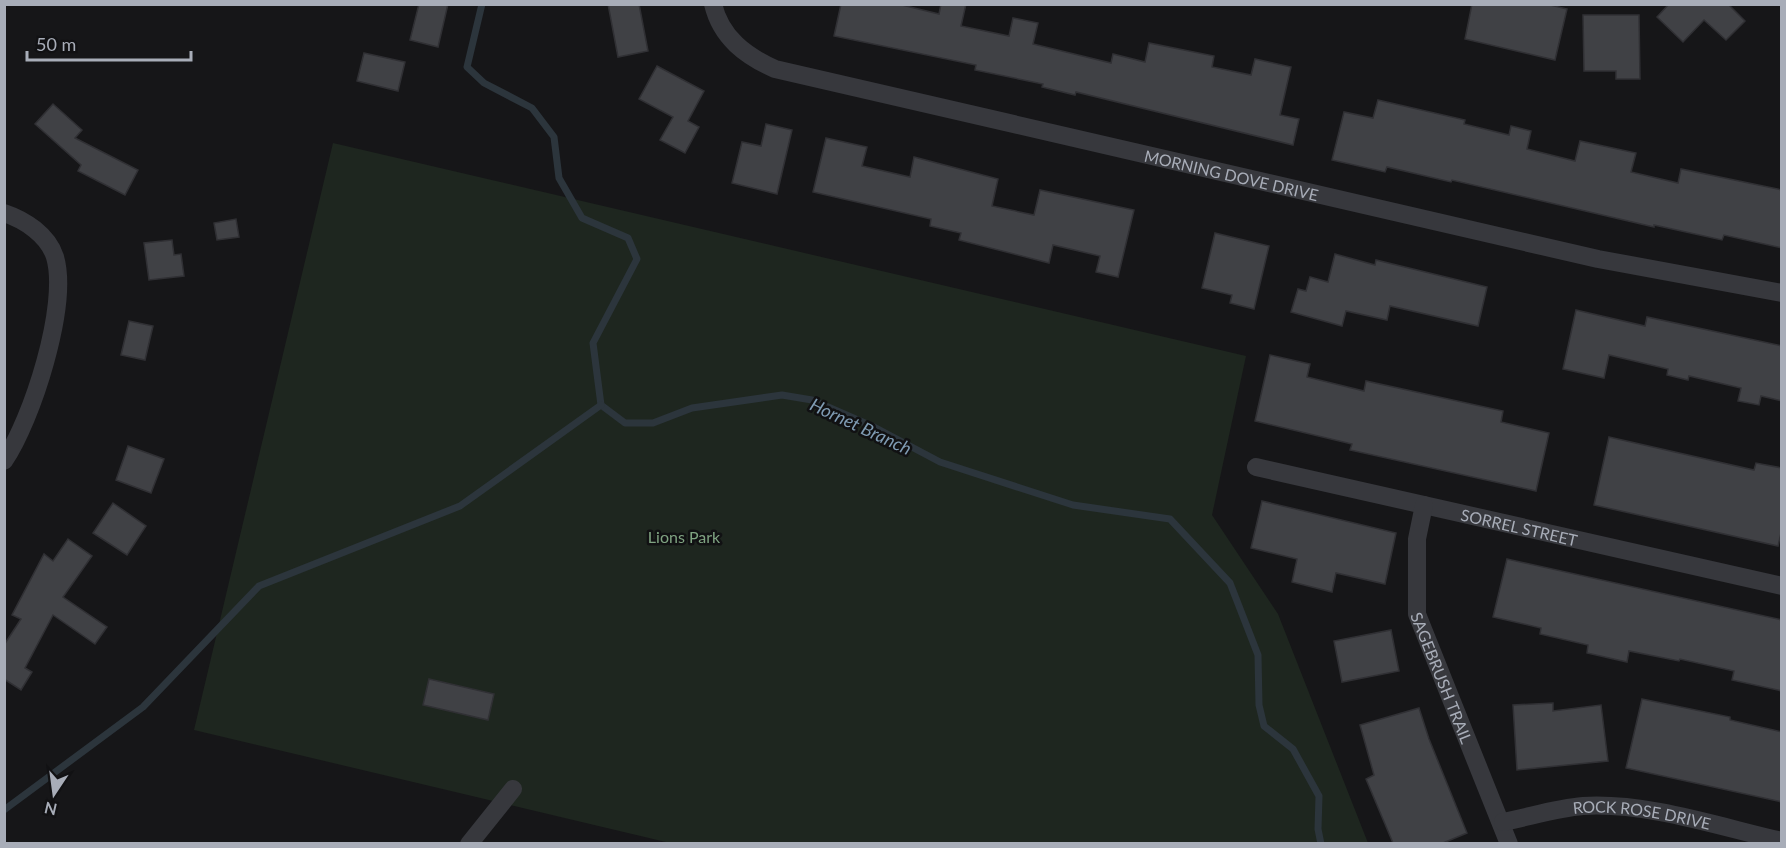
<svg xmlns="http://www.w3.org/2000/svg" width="1786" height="848" font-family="Lato,sans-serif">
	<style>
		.green { fill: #1e261f }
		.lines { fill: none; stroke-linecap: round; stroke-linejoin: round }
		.stream { stroke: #2c353c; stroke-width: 7 }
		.building { fill: #404145; stroke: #303034; stroke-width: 1.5 }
		.minor { stroke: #37383d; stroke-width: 18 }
		.labels { text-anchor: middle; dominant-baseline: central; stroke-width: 5; stroke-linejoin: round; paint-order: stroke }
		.street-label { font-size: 16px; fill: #a8adb8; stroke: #111113 }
		.park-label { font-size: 16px; fill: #7fa381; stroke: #111113 }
		.water-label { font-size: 18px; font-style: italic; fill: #7f9bb3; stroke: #111113 }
	</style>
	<rect width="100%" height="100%" fill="#161618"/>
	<path class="green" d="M 333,143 L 1246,356 L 1212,515 L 1278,614 L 1368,843 L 670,843 L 194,730 Z"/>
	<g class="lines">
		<g class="stream">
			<path d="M 482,4 L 467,67 L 484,83 L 532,108 L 554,137 L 559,178 L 582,218 L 628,238 L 637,259 L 593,343 L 601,405 L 625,423 L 653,423 L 692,408 L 782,395 L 812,400 L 874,427 L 940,462 L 1073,505 L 1170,519 L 1230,583 L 1258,655 L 1259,705 L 1264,726 L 1293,749 L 1319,796 L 1318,829 L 1321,844"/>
			<path d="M 4,810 L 143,707 L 259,586 L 460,506 L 601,405"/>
		</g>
	</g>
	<g class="building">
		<path d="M 419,4 L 448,4 L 438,47 L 410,40 Z"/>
		<path d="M 608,4 L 639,4 L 648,51 L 618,57 Z"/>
		<path d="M 841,4 L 898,4 L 939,14 L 941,4 L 966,4 L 961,26 L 1009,36 L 1013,18 L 1038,23 L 1033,44 L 1111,63 L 1113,54 L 1145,62 L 1149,43 L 1214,56 L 1212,67 L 1251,75 L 1255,59 L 1291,67 L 1280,115 L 1299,119 L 1293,145 L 1076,92 L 1075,95 L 1042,87 L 1043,84 L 975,70 L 976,65 L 834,36 Z"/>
		<path d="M 1472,4 L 1546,4 L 1567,9 L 1555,60 L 1465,39 Z"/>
		<path d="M 1669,4 L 1728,4 L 1745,21 L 1726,40 L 1704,20 L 1683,42 L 1657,17 Z"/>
		<path d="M 1583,15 L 1639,15 L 1640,79 L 1616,79 L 1616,71 L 1584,71 Z"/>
		<path d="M 364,53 L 405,62 L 398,91 L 357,81 Z"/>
		<path d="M 657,66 L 704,91 L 688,121 L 699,127 L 685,153 L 660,140 L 673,117 L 639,99 Z"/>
		<path d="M 1378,100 L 1465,120 L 1464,124 L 1509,135 L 1511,126 L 1531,131 L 1527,149 L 1575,161 L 1580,141 L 1636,153 L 1631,172 L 1678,183 L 1681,169 L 1782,190 L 1782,248 L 1724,235 L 1722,240 L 1654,225 L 1654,227 L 1452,180 L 1451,182 L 1387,167 L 1385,172 L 1332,160 L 1344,112 L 1373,118 Z"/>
		<path d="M 53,104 L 82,130 L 75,138 L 138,170 L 125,195 L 78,171 L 81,165 L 35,124 Z"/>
		<path d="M 766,124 L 792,130 L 777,194 L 732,183 L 742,142 L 761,146 Z"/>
		<path d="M 826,138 L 867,147 L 862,166 L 910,177 L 914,157 L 998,179 L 992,206 L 1034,215 L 1040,190 L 1134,210 L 1118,277 L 1096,272 L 1100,256 L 1053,245 L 1049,263 L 959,240 L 961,233 L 930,226 L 931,219 L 813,192 Z"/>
		<path d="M 236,219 L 239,237 L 217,240 L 214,223 Z"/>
		<path d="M 1215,233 L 1269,246 L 1254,309 L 1230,303 L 1232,295 L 1202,288 Z"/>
		<path d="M 172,240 L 174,255 L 181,254 L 184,276 L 149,280 L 144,243 Z"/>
		<path d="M 1335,254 L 1375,265 L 1376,260 L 1487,287 L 1478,326 L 1390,306 L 1387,320 L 1346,311 L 1342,326 L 1291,312 L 1298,289 L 1306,291 L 1310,277 L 1328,282 Z"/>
		<path d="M 1576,310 L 1645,326 L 1647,317 L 1782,346 L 1782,401 L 1761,396 L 1759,405 L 1738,401 L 1741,388 L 1689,376 L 1688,380 L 1667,375 L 1668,369 L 1609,355 L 1604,378 L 1563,369 Z"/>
		<path d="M 129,321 L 153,326 L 145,360 L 121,355 Z"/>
		<path d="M 1270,355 L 1310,364 L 1307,377 L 1364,391 L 1366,381 L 1503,411 L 1501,422 L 1549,433 L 1536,491 L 1350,450 L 1352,444 L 1255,421 Z"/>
		<path d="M 1609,437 L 1754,470 L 1756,463 L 1782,468 L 1782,529 L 1778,546 L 1594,505 Z"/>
		<path d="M 128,446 L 164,459 L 151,493 L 116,480 Z"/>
		<path d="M 1262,501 L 1396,533 L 1385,584 L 1336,573 L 1332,592 L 1292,582 L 1297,559 L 1251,548 Z"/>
		<path d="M 113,503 L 146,526 L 127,555 L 93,533 Z"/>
		<path d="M 68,539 L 92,556 L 63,597 L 107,627 L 95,644 L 53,615 L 25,668 L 32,672 L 21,690 L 4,679 L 4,645 L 21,619 L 12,615 L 44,554 L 53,561 Z"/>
		<path d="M 1507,559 L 1782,620 L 1782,691 L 1732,680 L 1734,671 L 1680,659 L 1679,661 L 1629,651 L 1627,662 L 1587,653 L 1588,645 L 1540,634 L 1541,628 L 1493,617 Z"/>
		<path d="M 1391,630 L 1399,671 L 1342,682 L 1334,641 Z"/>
		<path d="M 429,679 L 494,694 L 488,720 L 423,705 Z"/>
		<path d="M 1642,699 L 1730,717 L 1730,720 L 1782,732 L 1782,802 L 1626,768 Z"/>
		<path d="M 1553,703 L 1553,711 L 1601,705 L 1608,761 L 1517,770 L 1513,705 Z"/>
		<path d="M 1419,708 L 1429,739 L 1467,833 L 1443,843 L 1393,843 L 1366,779 L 1374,775 L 1360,725 Z"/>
	</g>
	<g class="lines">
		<g class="minor">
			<path id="s1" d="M 713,4 C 721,38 746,56 775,69 L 1598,259 L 1782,293"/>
			<path d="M 4,213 C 25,220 48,235 55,257 C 69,305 32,420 4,461"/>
			<path id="s2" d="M 1256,467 L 1782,586"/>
			<path id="s3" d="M 1424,505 L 1417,539 L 1417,614 L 1509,844"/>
			<path id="s4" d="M 1503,822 C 1529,817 1557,808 1583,806 C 1647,802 1720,827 1782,841"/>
			<path d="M 469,844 L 513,789"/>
		</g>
	</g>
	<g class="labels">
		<g class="street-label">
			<text stroke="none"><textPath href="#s1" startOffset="562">MORNING DOVE DRIVE</textPath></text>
			<text stroke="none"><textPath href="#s2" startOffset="270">SORREL STREET</textPath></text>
			<text stroke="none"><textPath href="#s3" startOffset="178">SAGEBRUSH TRAIL</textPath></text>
			<text stroke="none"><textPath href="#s4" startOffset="141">ROCK ROSE DRIVE</textPath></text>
		</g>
		<g class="park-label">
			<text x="684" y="536">Lions Park</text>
		</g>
		<g class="water-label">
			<text transform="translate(861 426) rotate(25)">Hornet Branch</text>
		</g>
	</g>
	<rect width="1786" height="848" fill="none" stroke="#a8adb8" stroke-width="12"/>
	<g transform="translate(54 794) rotate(193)" stroke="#111113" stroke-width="4.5" paint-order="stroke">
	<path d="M0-4.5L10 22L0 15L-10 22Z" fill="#a8adb8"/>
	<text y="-9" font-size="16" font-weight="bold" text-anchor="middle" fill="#a8adb8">N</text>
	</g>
	<path d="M27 51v9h164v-9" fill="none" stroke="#a8adb8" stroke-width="3"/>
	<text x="36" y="51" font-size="18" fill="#a8adb8" stroke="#111113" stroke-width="4.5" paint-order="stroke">50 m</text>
</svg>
